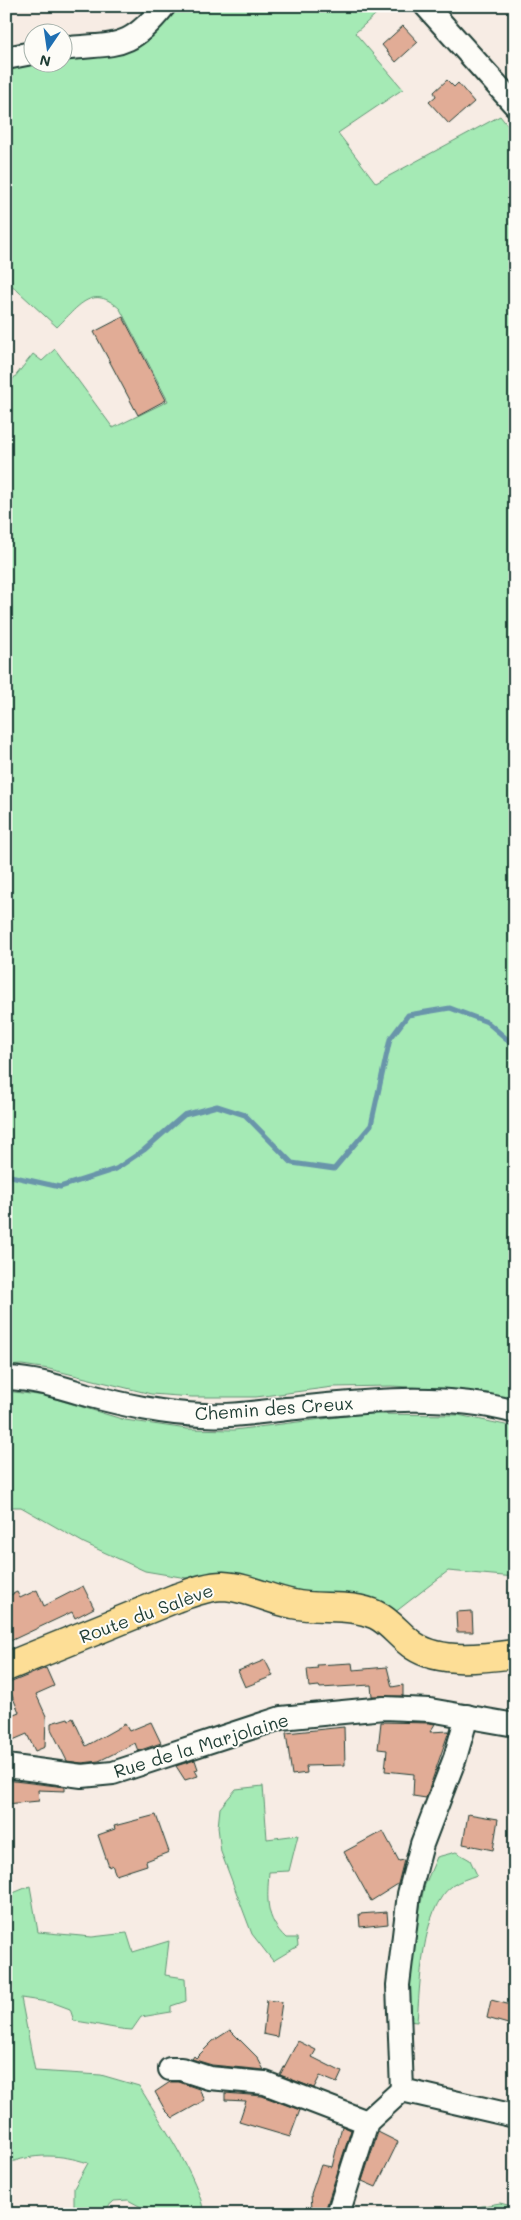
<svg xmlns="http://www.w3.org/2000/svg" width="521" height="2220" font-family="Mali,sans-serif">
	<style>
		.green { fill: #a5eab5; stroke: #629474 }
		.lines { fill: none; stroke-linecap: round; stroke-linejoin: round }
		.stream { stroke: #6995aa; stroke-width: 5 }
		.building { fill: #e1ac96; stroke: #1f3d34 }
		.minor-casing { stroke: #1f3d34; stroke-width: 26 }
		.major-casing { stroke: #1f3d34; stroke-width: 31 }
		.minor { stroke: #fdfcf7; stroke-width: 22 }
		.major { stroke: #fdde96; stroke-width: 28 }
		.labels { text-anchor: middle; dominant-baseline: central; stroke-width: 4; stroke-linejoin: round; paint-order: stroke }
		.street-label { font-size: 18px; fill: #1f3d34; stroke: #fdfcf7 }
	</style>
	<rect width="100%" height="100%" fill="#f7ece4"/>
	<filter id="ink" filterUnits="userSpaceOnUse"><feTurbulence type="fractalNoise" baseFrequency=".02" numOctaves="2"/><feDisplacementMap in="SourceGraphic" scale="10" xChannelSelector="R" yChannelSelector="G"/><feConvolveMatrix kernelMatrix="1 2 1 2 8 2 1 2 1" color-interpolation-filters="sRGB"/></filter>
	<g filter="url(#ink)">
		<g class="green">
			<path d="M 173,6 L 385,6 L 355,33 L 403,89 L 338,133 L 376,183 L 500,116 L 515,135 L 515,1400 L 449,1389 L 391,1386 L 333,1387 L 256,1397 L 192,1397 L 151,1394 L 49,1369 L 22,1365 L 6,1366 L 6,388 L 33,354 L 42,361 L 55,349 L 113,428 L 168,401 L 120,309 C 92,283 78,307 57,327 L 6,280 L 6,67 L 32,62 L 62,62 L 63,57 C 92,54 132,59 154,35 C 162,27 167,15 173,6 Z"/>
			<path d="M 6,1391 L 46,1396 L 125,1420 L 187,1429 L 234,1430 L 362,1414 L 458,1415 L 515,1427 L 515,1577 L 448,1571 L 394,1613 L 145,1571 L 84,1543 L 21,1507 L 6,1507 Z"/>
			<path d="M 263,1786 L 267,1839 L 298,1835 L 289,1871 L 269,1872 C 267,1900 265,1918 286,1938 L 297,1938 L 298,1946 L 273,1961 L 252,1934 L 221,1852 L 218,1827 L 220,1808 L 236,1789 Z"/>
			<path d="M 456,1852 L 470,1860 L 477,1875 C 469,1878 459,1881 452,1886 C 421,1908 420,1987 417,2022 L 406,2021 L 411,1954 L 424,1887 L 437,1857 Z"/>
			<path d="M 30,1886 L 38,1932 L 92,1937 L 127,1933 L 133,1952 L 169,1941 L 165,1975 L 185,1978 L 186,2001 L 171,2006 L 171,2012 L 141,2017 L 132,2030 C 112,2029 94,2023 74,2021 L 70,2009 L 54,2003 L 21,1998 L 35,2071 L 101,2075 L 139,2086 C 158,2118 200,2179 204,2214 L 154,2214 L 128,2200 L 114,2201 L 100,2214 L 74,2214 L 74,2188 L 88,2163 C 60,2154 34,2153 6,2164 L 6,1896 Z"/>
			<path d="M 500,2203 L 515,2207 L 515,2214 L 462,2214 L 466,2209 Z"/>
		</g>
		<g class="lines">
			<path class="stream" d="M 6,1175 L 60,1187 L 116,1169 L 144,1150 L 184,1115 L 217,1106 L 245,1115 L 292,1163 L 334,1169 L 371,1125 L 390,1039 L 408,1015 L 450,1008 L 487,1022 L 515,1046"/>
		</g>
		<g class="building">
			<path d="M 403,26 L 418,42 L 396,62 L 382,45 Z"/>
			<path d="M 447,80 L 454,87 L 458,83 L 474,102 L 449,124 L 429,102 L 436,96 L 434,92 Z"/>
			<path d="M 123,317 L 166,400 L 138,415 L 94,332 Z"/>
			<path d="M 83,1586 L 94,1608 L 75,1618 L 72,1612 L 6,1643 L 6,1597 L 17,1592 L 20,1598 L 37,1590 L 44,1606 Z"/>
			<path d="M 472,1611 L 473,1632 L 457,1632 L 456,1612 Z"/>
			<path d="M 265,1660 L 273,1676 L 245,1687 L 238,1671 Z"/>
			<path d="M 352,1663 L 353,1670 L 387,1667 L 392,1687 L 403,1685 L 403,1696 L 372,1696 L 371,1685 L 320,1688 L 319,1686 L 309,1687 L 307,1669 L 318,1668 L 317,1665 Z"/>
			<path d="M 46,1668 L 54,1686 L 36,1694 L 46,1716 L 45,1747 L 35,1751 L 27,1734 L 6,1743 L 6,1717 L 19,1712 L 7,1684 Z"/>
			<path d="M 68,1718 L 69,1720 L 73,1718 L 86,1746 L 125,1724 L 129,1731 L 151,1722 L 161,1743 L 138,1751 L 135,1743 L 99,1761 L 82,1763 L 67,1761 L 51,1729 L 51,1723 Z"/>
			<path d="M 381,1722 L 429,1723 L 435,1724 L 430,1732 L 449,1731 L 426,1798 L 413,1796 L 414,1774 L 385,1771 L 387,1750 L 378,1749 Z"/>
			<path d="M 344,1727 L 345,1765 L 306,1766 L 307,1773 L 292,1775 L 286,1733 Z"/>
			<path d="M 195,1760 L 198,1769 L 195,1770 L 198,1776 L 185,1780 L 176,1766 Z"/>
			<path d="M 6,1780 L 65,1787 L 65,1791 L 38,1790 L 39,1801 L 6,1804 Z"/>
			<path d="M 468,1814 L 498,1819 L 493,1850 L 463,1844 Z"/>
			<path d="M 156,1815 L 169,1852 L 146,1861 L 147,1865 L 116,1875 L 112,1865 L 109,1867 L 98,1835 L 115,1829 L 114,1826 Z"/>
			<path d="M 383,1831 L 399,1861 L 404,1860 L 398,1884 L 371,1901 L 344,1852 Z"/>
			<path d="M 387,1912 L 388,1924 L 360,1927 L 359,1914 Z"/>
			<path d="M 267,2000 L 282,2002 L 277,2037 L 263,2034 Z"/>
			<path d="M 491,2000 L 515,2006 L 515,2026 L 487,2018 Z"/>
			<path d="M 230,2030 L 257,2057 L 264,2070 L 212,2065 L 192,2059 L 194,2056 L 196,2058 L 213,2041 Z"/>
			<path d="M 298,2041 L 316,2050 L 312,2057 L 342,2072 L 337,2083 L 320,2076 L 314,2088 L 280,2075 Z"/>
			<path d="M 170,2082 L 179,2082 L 199,2089 L 205,2100 L 173,2118 L 165,2110 L 155,2092 Z"/>
			<path d="M 225,2093 L 262,2096 L 300,2110 L 290,2137 L 239,2122 L 246,2101 L 225,2100 Z"/>
			<path d="M 342,2126 L 351,2130 L 325,2211 L 312,2210 L 311,2194 L 321,2165 L 332,2167 Z"/>
			<path d="M 378,2132 L 398,2142 L 376,2187 L 362,2181 Z"/>
		</g>
		<g class="lines">
			<g class="minor-casing">
				<g id="minor">
					<path d="M 426,6 L 515,105"/>
					<path d="M 62,49 C 116,42 126,53 164,6"/>
					<path d="M 6,58 L 32,53"/>
					<path d="M 6,1378 C 35,1379 60,1387 87,1395 C 125,1405 164,1414 203,1415 C 230,1417 258,1412 286,1409 C 362,1402 440,1391 515,1412"/>
					<path d="M 6,1766 L 82,1776 L 113,1773 L 281,1718 L 384,1708 L 430,1710 L 515,1725"/>
					<path d="M 170,2069 L 181,2069 L 209,2078 L 265,2083 L 367,2122"/>
					<path d="M 402,2090 L 398,1985 L 409,1894 L 422,1844 L 455,1758 L 467,1716"/>
					<path d="M 402,2090 L 515,2116"/>
					<path d="M 338,2214 L 367,2122 L 402,2090"/>
				</g>
			</g>
			<g class="major-casing">
				<path id="major" d="M 6,1667 L 176,1598 C 191,1593 207,1586 223,1586 C 248,1587 270,1600 293,1604 C 319,1610 351,1603 376,1615 C 391,1622 400,1637 414,1646 C 441,1664 484,1658 515,1654"/>
			</g>
			<use href="#minor" class="minor"/>
			<use href="#major" class="major"/>
		</g>
	</g>
	<g class="labels">
		<g class="street-label">
			<text transform="translate(274 1408) rotate(-4)">Chemin des Creux</text>
			<text transform="translate(146 1613) rotate(-20)">Route du Salève</text>
			<text transform="translate(201 1745) rotate(-17)">Rue de la Marjolaine</text>
		</g>
	</g>
	<rect width="521" height="2220" fill="none" stroke="#fdfcf7" stroke-width="25"/>
	<rect x="12" y="12" width="496" height="2195" fill="none" stroke="#1f3d34" stroke-width="2" filter="url(#ink)"/>
	<g transform="translate(48 48) rotate(193)"><circle r="24" fill="#fdfcf7" stroke="#a4b0a9"/>
	<path d="M0-4L9 19L0 12L-9 19Z" fill="#1f6fb2"/>
	<text y="-8" font-size="14" font-weight="bold" text-anchor="middle" fill="#1f3d34">N</text>
	</g>
</svg>
